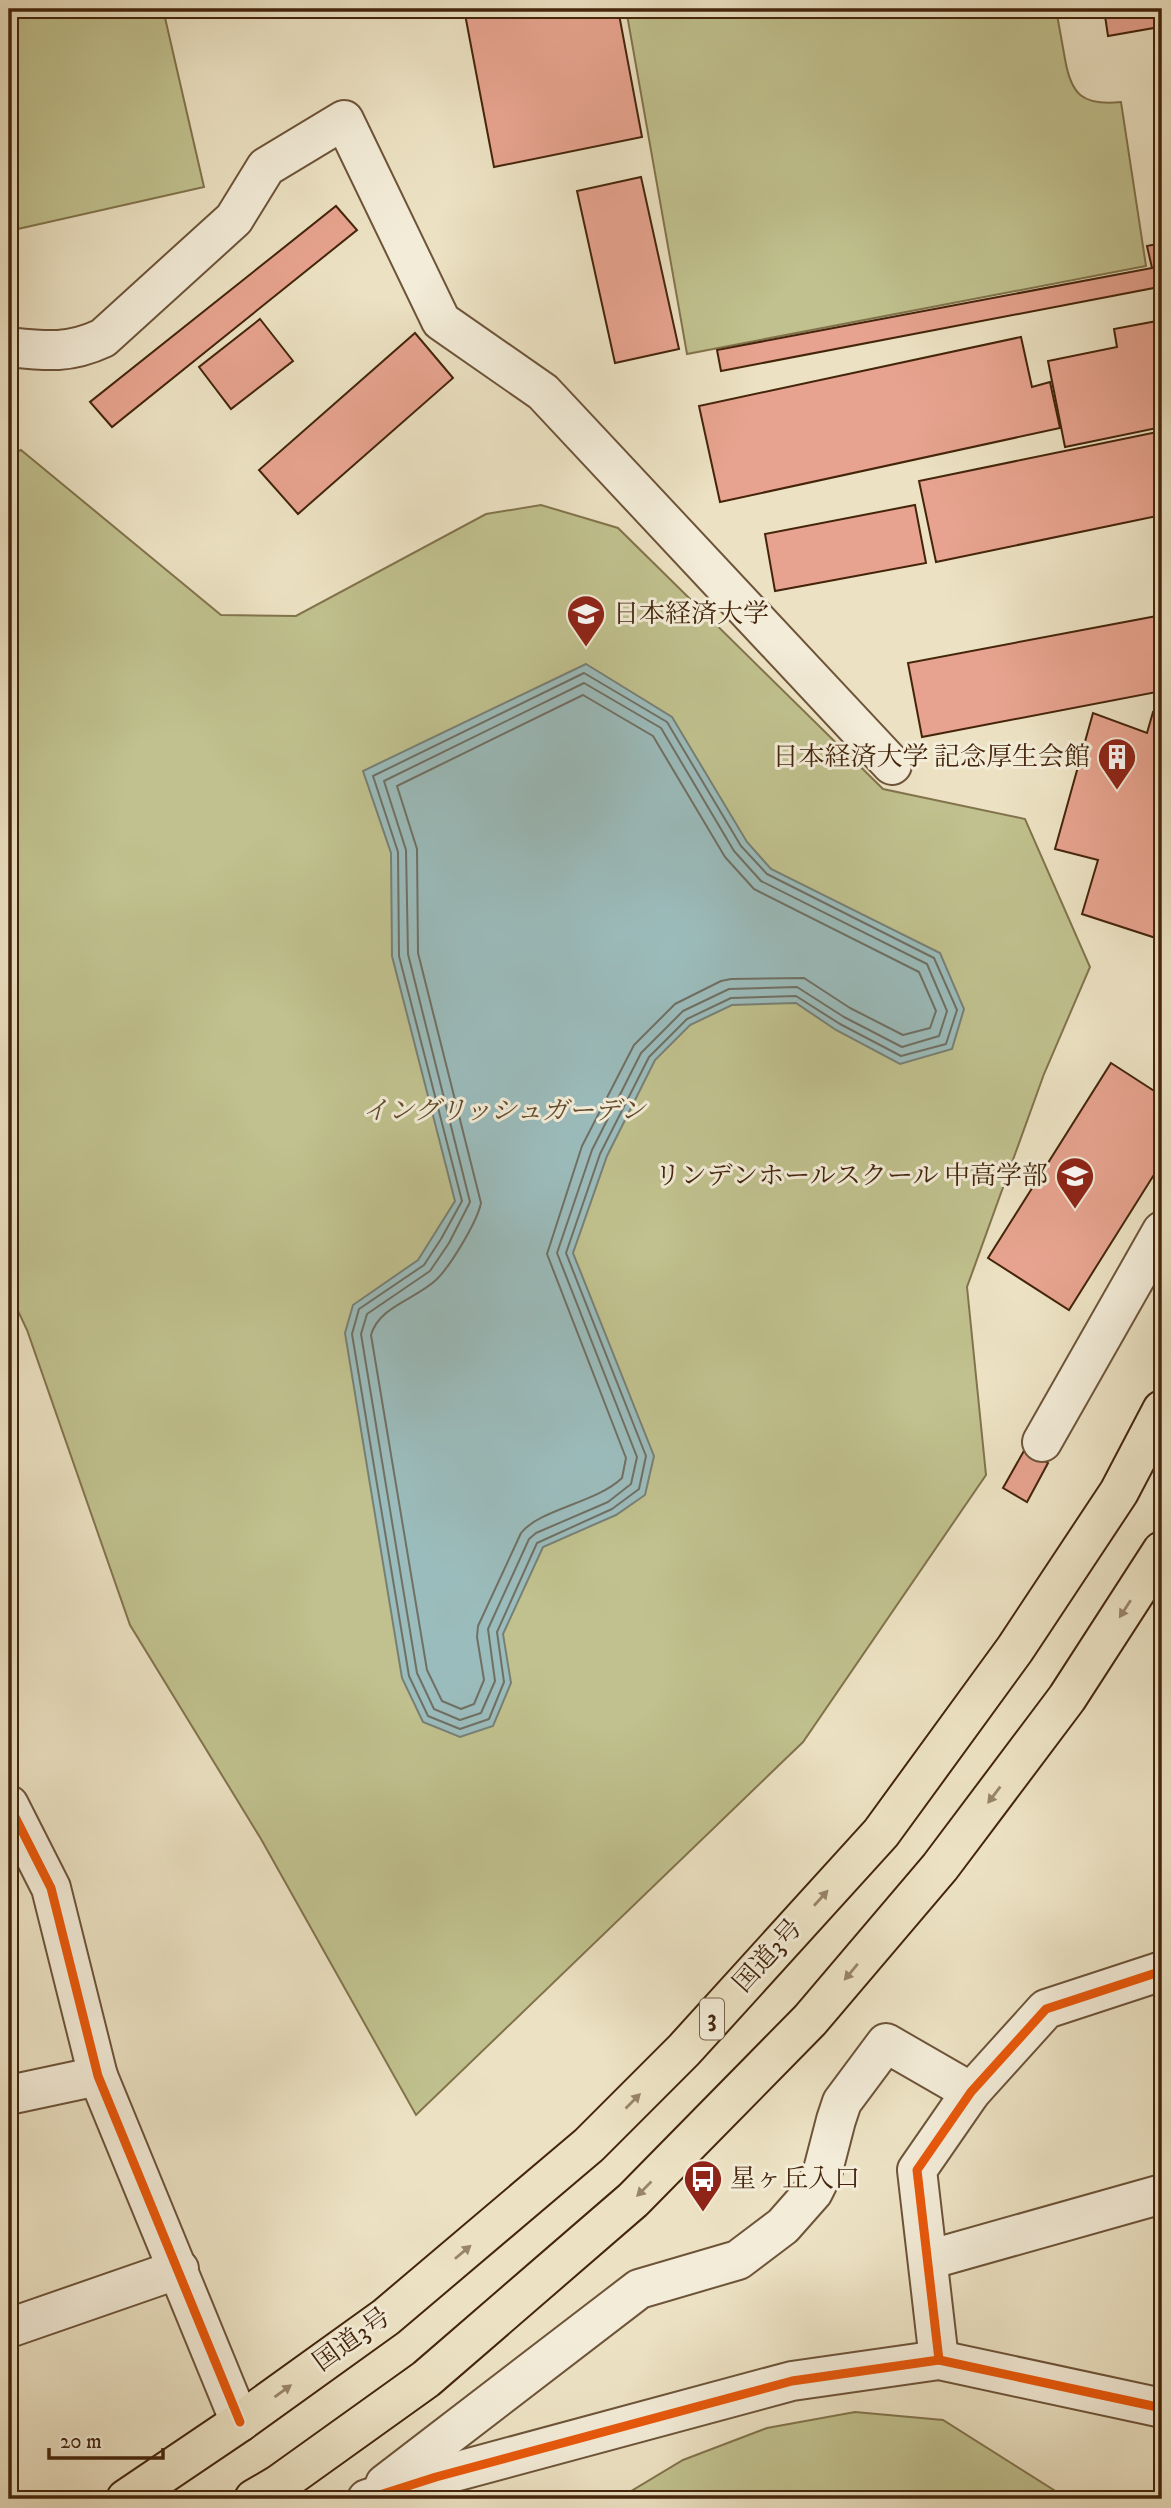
<svg xmlns="http://www.w3.org/2000/svg" width="1171" height="2508" font-family="'IM FELL DW Pica','Noto Serif JP',serif">
	<style>
		.green { fill: #c0c18e; stroke: #82734c; stroke-width: 2 }
		.water { fill: #9bbcbc; stroke: #788075; stroke-width: 2 }
		.lines { fill: none; stroke-linecap: round; stroke-linejoin: round }
		.shore { stroke: #707064; stroke-width: 2 }
		.building { fill: #e7a38f; stroke: #44250b; stroke-width: 2 }
		.minor-casing { stroke: #6e5439; stroke-width: 42 }
		.highway-casing { stroke: #44250b; stroke-width: 42 }
		.minor { stroke: #f3ecd8; stroke-width: 38 }
		.highway { stroke: #ece2c3; stroke-width: 38 }
		.cycleway-casing { stroke: #f3ecd8; stroke-width: 13 }
		.cycleway { stroke: #e8590c; stroke-width: 9 }
		.oneway { fill: #988467 }
		.labels { text-anchor: middle; dominant-baseline: central; stroke-width: 6; stroke-linejoin: round; paint-order: stroke }
		.shield { fill: #f3ecd8; stroke: #786148; stroke-width: 2 }
		.shield-label { font-size: 24px; font-weight: bold; fill: #44250b }
		.poi-label { font-size: 26px; fill: #44250b; stroke: #f3ecd8; text-anchor: start }
		.park-label { font-size: 26px; font-style: italic; fill: #634c2c; stroke: #f3ecd8 }
		.street-label { font-size: 26px; fill: #44250b; stroke: #f3ecd8 }
	</style>
	<rect width="100%" height="100%" fill="#ece2c3"/>
	<filter id="stains"><feTurbulence type="fractalNoise" baseFrequency=".00286" numOctaves="4"/><feColorMatrix values="0 0 0 0 .2 0 0 0 0 .09 0 0 0 0 .02 0 0 0 .5 -.17"/></filter>
	<radialGradient id="worn" r=".72"><stop offset=".6" stop-color="#630" stop-opacity="0"/><stop offset="1" stop-color="#630" stop-opacity=".3"/></radialGradient>
	<g class="green">
		<path d="M 9,9 L 163,9 L 204,187 L 9,231 Z"/>
		<path d="M 626,9 L 1056,9 C 1059,25 1062,42 1065,59 C 1071,95 1083,106 1121,102 L 1146,266 L 687,354 Z"/>
		<path d="M 21,450 L 221,615 L 296,616 L 486,514 L 541,505 L 618,528 L 883,789 L 1025,819 L 1090,967 L 1044,1074 L 967,1287 L 986,1475 L 803,1742 L 416,2115 L 261,1839 L 130,1625 L 27,1330 L 9,1292 L 9,455 Z"/>
		<path d="M 855,2412 L 943,2420 L 1068,2499 L 618,2499 L 683,2460 L 767,2428 Z"/>
	</g>
	<path class="water" d="M 586,664 L 672,717 L 747,842 L 771,869 L 940,953 L 964,1009 L 952,1049 L 900,1064 L 836,1030 L 796,1003 L 732,1005 L 690,1025 L 655,1060 L 607,1156 L 573,1253 L 654,1456 L 645,1495 L 616,1515 L 543,1547 L 503,1634 L 511,1683 L 493,1726 L 460,1737 L 423,1722 L 402,1678 L 345,1333 L 353,1305 L 418,1260 L 455,1201 L 392,956 L 391,853 L 363,771 Z"/>
	<g class="lines">
		<g class="shore">
			<path d="M 584,673 L 667,722 L 741,846 L 767,874 L 934,958 L 957,1010 L 946,1044 L 901,1056 L 840,1024 L 796,996 L 731,998 L 687,1019 L 649,1057 L 600,1154 L 566,1253 L 646,1456 L 639,1489 L 612,1509 L 537,1543 L 497,1632 L 504,1682 L 489,1719 L 460,1729 L 428,1716 L 409,1676 L 352,1334 L 359,1309 L 424,1265 L 441,1239 L 462,1201 L 399,956 L 398,852 L 373,776 Z"/>
			<path d="M 584,683 L 661,728 L 734,851 L 761,881 L 927,964 L 947,1011 L 939,1036 L 902,1047 L 844,1017 L 797,987 L 729,989 L 683,1011 L 641,1053 L 592,1150 L 557,1253 L 637,1457 L 631,1484 L 608,1502 L 536,1533 L 529,1539 L 488,1629 L 495,1681 L 481,1713 L 460,1720 L 434,1709 L 417,1673 L 361,1334 L 367,1314 L 430,1271 L 449,1243 L 470,1202 L 408,954 L 406,850 L 384,781 Z"/>
			<path d="M 583,695 L 653,736 L 725,857 L 754,889 L 919,972 L 936,1011 L 930,1028 L 903,1035 L 850,1008 L 804,978 L 731,979 L 721,981 L 675,1004 L 634,1045 L 582,1146 L 547,1254 L 626,1458 L 622,1478 C 596,1503 540,1509 521,1533 L 478,1626 L 477,1637 L 484,1680 L 474,1704 L 461,1709 L 442,1701 L 427,1670 L 371,1335 C 379,1306 417,1299 437,1279 C 451,1265 477,1222 481,1203 L 418,953 L 417,849 L 397,786 Z"/>
		</g>
	</g>
	<g class="building">
		<path d="M 464,9 L 618,9 L 642,137 L 494,167 Z"/>
		<path d="M 1104,9 L 1162,9 L 1162,75 L 1154,28 L 1108,36 Z"/>
		<path d="M 641,177 L 679,349 L 615,363 L 577,191 Z"/>
		<path d="M 336,206 L 357,230 L 112,427 L 90,402 Z"/>
		<path d="M 1162,243 L 1162,328 L 1154,288 L 721,371 L 717,350 L 1152,268 L 1147,246 Z"/>
		<path d="M 260,319 L 293,361 L 231,409 L 199,367 Z"/>
		<path d="M 1157,321 L 1162,346 L 1162,427 L 1065,447 L 1048,361 L 1117,347 L 1114,329 Z"/>
		<path d="M 415,333 L 453,378 L 298,514 L 259,470 Z"/>
		<path d="M 1021,337 L 1032,387 L 1050,382 L 1060,428 L 720,502 L 699,406 Z"/>
		<path d="M 1162,431 L 1162,515 L 936,562 L 919,481 Z"/>
		<path d="M 915,505 L 926,563 L 775,591 L 765,534 Z"/>
		<path d="M 1162,615 L 1162,691 L 922,737 L 908,663 Z"/>
		<path d="M 1153,712 L 1162,715 L 1162,940 L 1082,914 L 1098,860 L 1055,849 L 1093,713 L 1147,733 Z"/>
		<path d="M 1111,1063 L 1162,1096 L 1162,1162 L 1069,1310 L 988,1258 Z"/>
		<path d="M 1025,1449 L 1048,1463 L 1027,1502 L 1003,1488 Z"/>
	</g>
	<g class="lines">
		<g class="minor-casing">
			<g id="minor">
				<path d="M 9,347 C 46,351 69,354 103,338 L 234,219 L 266,167 L 344,120 L 441,321 L 543,392 L 892,765"/>
				<path d="M 1042,1442 L 1162,1231"/>
				<path d="M 9,1805 L 51,1888 L 98,2076 L 240,2422"/>
				<path d="M 9,2095 L 98,2076"/>
				<path d="M 928,2260 L 1162,2194"/>
				<path d="M 9,2328 L 179,2269"/>
				<path d="M 939,2360 L 917,2170 L 971,2092 L 1046,2009 L 1162,1971"/>
				<path d="M 385,2484 L 639,2289 L 738,2260 L 783,2226 L 813,2192 L 822,2174 L 836,2120 L 842,2102 L 886,2043 L 971,2092"/>
				<path d="M 367,2499 L 436,2477 L 792,2381 L 939,2360 L 1162,2408"/>
			</g>
		</g>
		<g class="highway-casing">
			<g id="highway">
				<path d="M 126,2499 L 240,2422 L 386,2317 L 589,2145 L 684,2050 L 881,1833 L 1015,1649 L 1119,1492 L 1162,1410"/>
				<path d="M 254,2499 L 278,2485 L 426,2379 L 633,2200 L 810,2020 L 940,1867 L 1067,1698 L 1162,1551"/>
			</g>
		</g>
		<use href="#minor" class="minor"/>
		<use href="#highway" class="highway"/>
		<g class="cycleway-casing">
			<g id="cycleway">
				<path d="M 9,1805 L 51,1888 L 98,2076 L 240,2422"/>
				<path d="M 939,2360 L 917,2170 L 971,2092 L 1046,2009 L 1162,1971"/>
				<path d="M 367,2499 L 436,2477 L 792,2381 L 939,2360 L 1162,2408"/>
			</g>
		</g>
		<use href="#cycleway" class="cycleway"/>
	</g>
	<defs><path id="oneway-solid" d="M-6-.8H1V-3.2L6.5 0L1 3.2V.8H-6Z" transform="scale(1.75)"/></defs>
	<g class="oneway">
		<use href="#oneway-solid" transform="translate(1125 1609) rotate(123)"/>
		<use href="#oneway-solid" transform="translate(994 1795) rotate(127)"/>
		<use href="#oneway-solid" transform="translate(821 1898) rotate(-48)"/>
		<use href="#oneway-solid" transform="translate(851 1972) rotate(130)"/>
		<use href="#oneway-solid" transform="translate(633 2101) rotate(-45)"/>
		<use href="#oneway-solid" transform="translate(644 2189) rotate(135)"/>
		<use href="#oneway-solid" transform="translate(463 2252) rotate(-40)"/>
		<use href="#oneway-solid" transform="translate(283 2391) rotate(-36)"/>
	</g>
	<defs>
		<g id="university-pin" transform="scale(2.0125)"><path d="M0 17L-7.5 6A9.5 9.5 0 1 1 7.5 6Z" fill="#8f2418" stroke="#f3ecd8"/><path d="M0-5L7-2L0 1L-7-2ZM-4 1L0 2.5L4 1V4Q0 6-4 4Z" fill="#fff"/></g>
		<g id="building-pin" transform="scale(2.0125)"><path d="M0 17L-7.5 6A9.5 9.5 0 1 1 7.5 6Z" fill="#8f2418" stroke="#f3ecd8"/><path d="M-4-6H4V6H1V3H-1V6H-4ZM-2.5-4.3h1.7v1.8h-1.7ZM.8-4.3h1.7v1.8H.8ZM-2.5-1h1.7V.8h-1.7ZM.8-1h1.7V.8H.8Z" fill="#fff"/></g>
		<g id="school-pin" transform="scale(2.0125)"><path d="M0 17L-7.5 6A9.5 9.5 0 1 1 7.5 6Z" fill="#8f2418" stroke="#f3ecd8"/><path d="M0-5L7-2L0 1L-7-2ZM-4 1L0 2.5L4 1V4Q0 6-4 4Z" fill="#fff"/></g>
		<g id="bus-pin" transform="scale(2.0125)"><path d="M0 17L-7.5 6A9.5 9.5 0 1 1 7.5 6Z" fill="#8f2418" stroke="#f3ecd8"/><path d="M-5-6H5V4H4V6H2V4H-2V6H-4V4H-5ZM-3.5-4V0h7V-4ZM-3.5 1.2v1.5H-2V1.2ZM2 1.2v1.5H3.5V1.2Z" fill="#fff"/></g>
	</defs>
	<g fill-rule="evenodd">
		<use href="#university-pin" x="586" y="614"/>
		<use href="#building-pin" x="1117" y="757"/>
		<use href="#school-pin" x="1075" y="1176"/>
		<use href="#bus-pin" x="703" y="2179"/>
	</g>
	<g class="labels">
		<rect class="shield" x="700" y="1998.5" width="24" height="41" rx="5"/>
		<g class="shield-label">
			<text x="712" y="2019">3</text>
		</g>
		<g class="poi-label">
			<text x="613" y="614">日本経済大学</text>
			<text x="1090" y="757" text-anchor="end">日本経済大学 記念厚生会館</text>
			<text x="1048" y="1176" text-anchor="end">リンデンホールスクール 中高学部</text>
			<text x="730" y="2179">星ヶ丘入口</text>
		</g>
		<g class="park-label">
			<text x="504" y="1111">イングリッシュガーデン</text>
		</g>
		<g class="street-label">
			<text transform="translate(768 1956) rotate(-48)">国道3号</text>
			<text transform="translate(352 2340) rotate(-36)">国道3号</text>
		</g>
	</g>
	<rect width="1171" height="2508" fill="none" stroke="#ece2c3" stroke-width="35"/>
	<rect x="10" y="10" width="1150" height="2487" fill="none" stroke="#44250b" stroke-width="3.5"/>
	<rect x="18" y="18" width="1136" height="2473" fill="none" stroke="#44250b" stroke-width="2"/>
	<path d="M49 2448v10h114v-10" fill="none" stroke="#44250b" stroke-width="3.5"/>
	<text x="60" y="2448" font-size="21" fill="#44250b" stroke="#f3ecd8" stroke-width="5" paint-order="stroke">20 m</text>
	<rect width="100%" height="100%" filter="url(#stains)"/>
	<rect width="100%" height="100%" fill="url(#worn)"/>
</svg>
